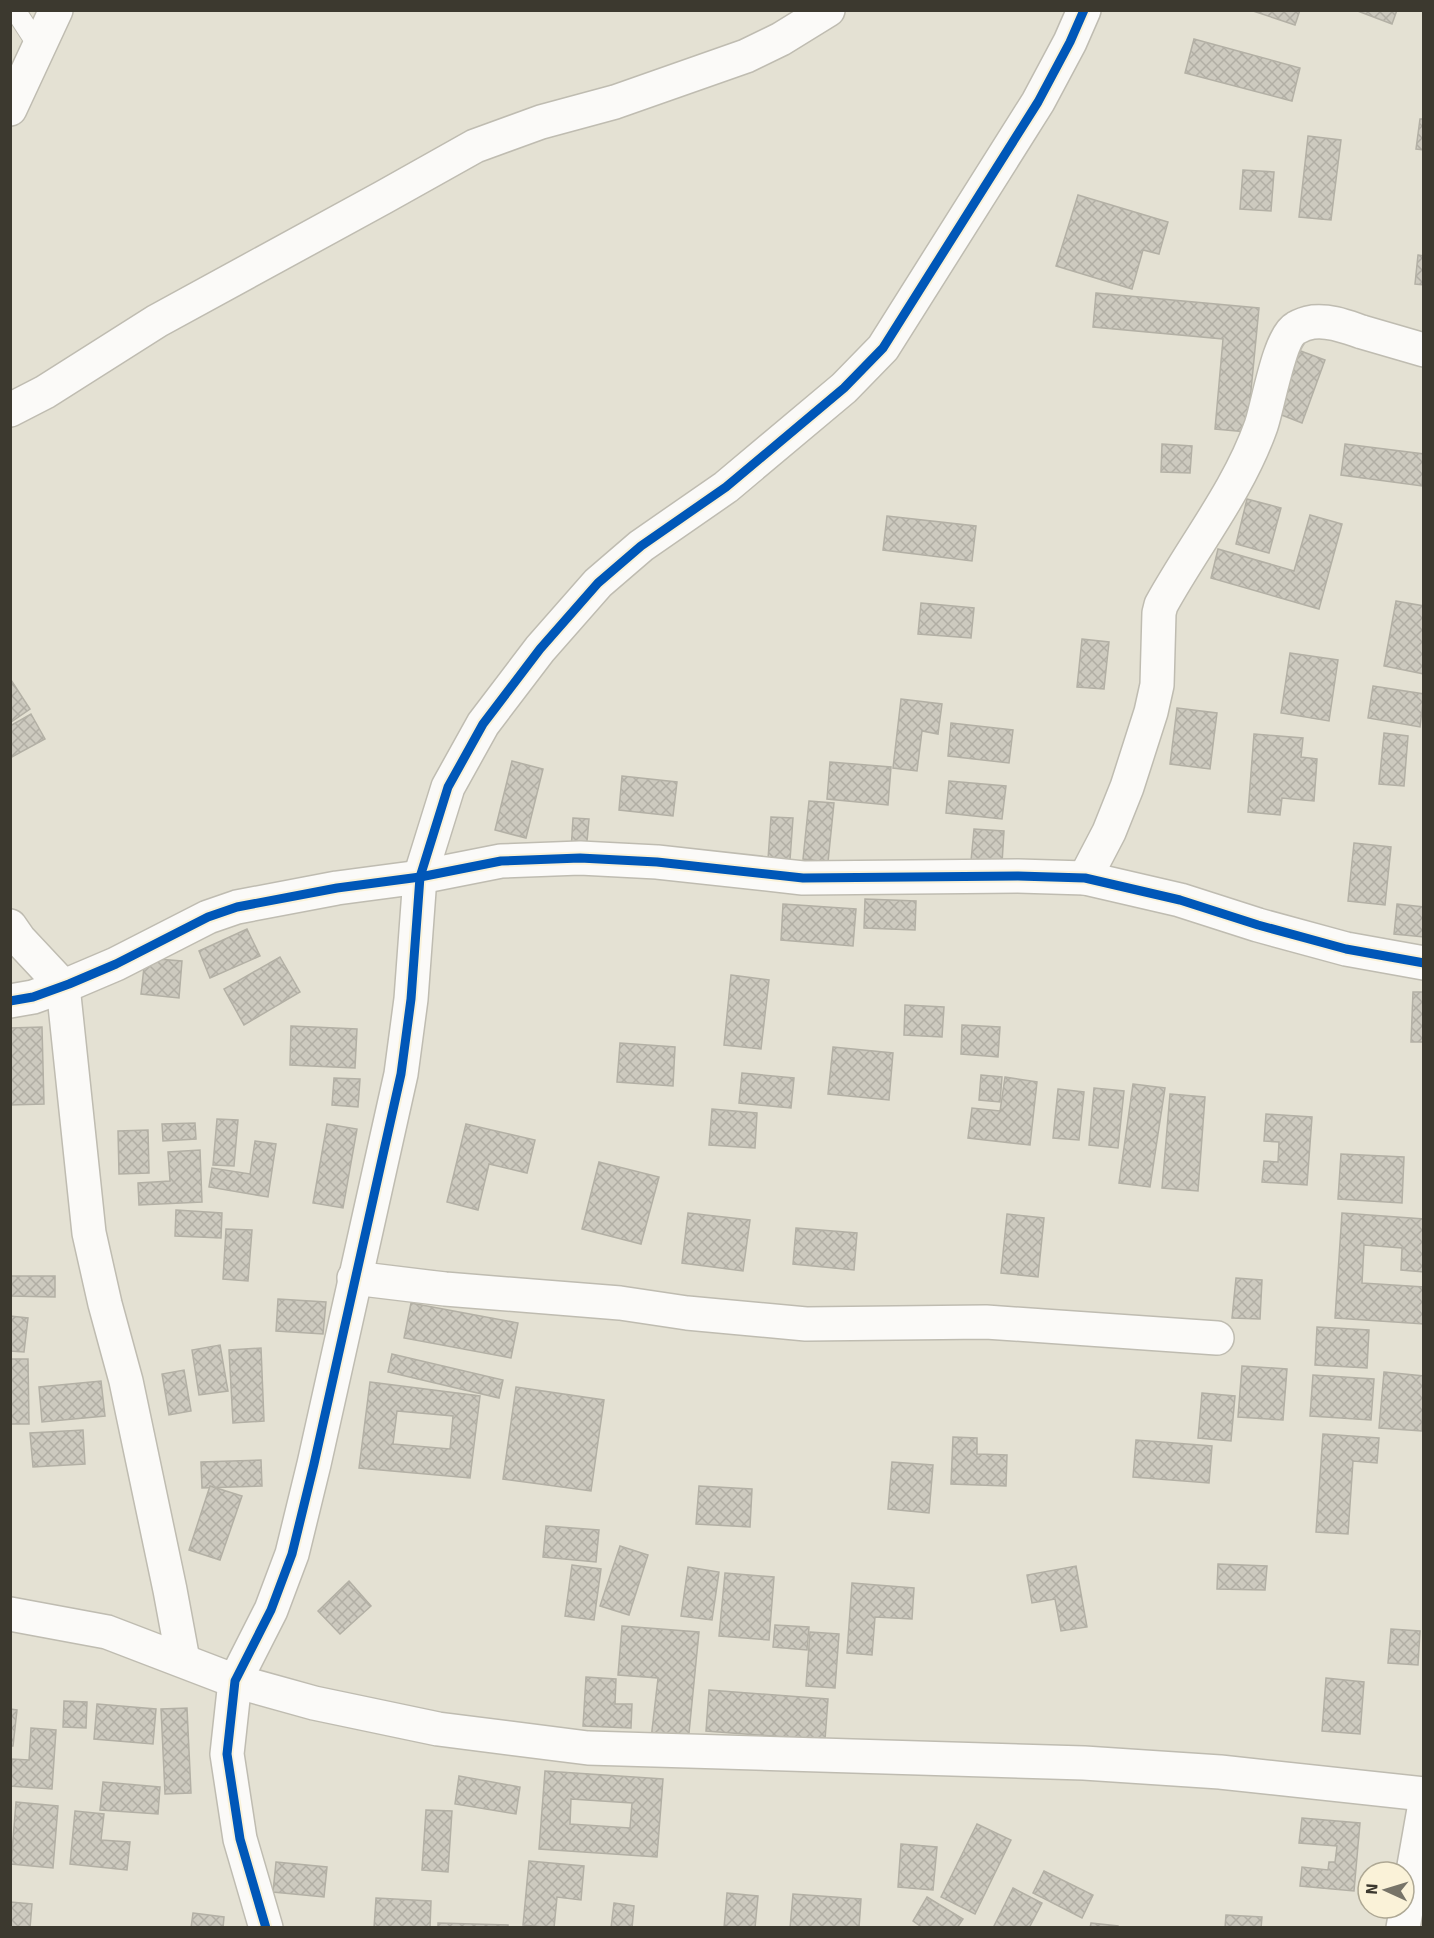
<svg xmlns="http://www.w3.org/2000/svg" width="1434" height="1938" font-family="Signika,sans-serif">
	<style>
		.building { fill: url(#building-cross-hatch); stroke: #b3b0a5; stroke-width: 1.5; fill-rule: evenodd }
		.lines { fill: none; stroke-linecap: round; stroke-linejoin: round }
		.service-casing { stroke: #bfbcb1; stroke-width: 22 }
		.minor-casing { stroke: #bfbcb1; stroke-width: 36 }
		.service { stroke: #fbfaf8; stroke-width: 20 }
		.minor { stroke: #fbfaf8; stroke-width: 33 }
		.cycleway-casing { stroke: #faf2d8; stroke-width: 13 }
		.cycleway { stroke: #0057b8; stroke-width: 9 }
	</style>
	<defs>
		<pattern id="building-cross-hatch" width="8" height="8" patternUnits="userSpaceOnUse" patternTransform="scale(1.5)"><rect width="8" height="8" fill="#cdcabf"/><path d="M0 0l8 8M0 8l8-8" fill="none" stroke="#b1aea4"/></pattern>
	</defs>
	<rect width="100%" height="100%" fill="#e4e1d3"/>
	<g class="building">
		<path d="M 1250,10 L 1300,10 L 1295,25 Z"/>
		<path d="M 1355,10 L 1397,10 L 1392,24 Z"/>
		<path d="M 1194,39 L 1300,68 L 1292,101 L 1185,73 Z"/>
		<path d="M 1420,119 L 1424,119 L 1424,150 L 1416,149 Z"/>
		<path d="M 1308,136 L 1341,140 L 1331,220 L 1299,217 Z"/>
		<path d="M 1243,170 L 1274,172 L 1271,211 L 1240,209 Z"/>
		<path d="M 1078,195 L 1168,222 L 1159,254 L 1143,250 L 1132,289 L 1056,266 Z"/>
		<path d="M 1418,255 L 1424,256 L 1424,285 L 1415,284 Z"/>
		<path d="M 1096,293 L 1259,308 L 1247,432 L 1215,429 L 1223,339 L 1093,327 Z"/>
		<path d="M 1298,350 L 1325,360 L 1302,423 L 1274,412 Z"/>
		<path d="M 1162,444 L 1192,446 L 1190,473 L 1161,472 Z"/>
		<path d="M 1345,444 L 1424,454 L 1422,486 L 1341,475 Z"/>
		<path d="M 1247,499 L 1281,508 L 1269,553 L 1236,544 Z"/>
		<path d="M 1310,515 L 1342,524 L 1319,609 L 1211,578 L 1218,549 L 1294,571 Z"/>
		<path d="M 887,516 L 976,526 L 972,561 L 883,550 Z"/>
		<path d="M 1396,601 L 1424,606 L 1424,674 L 1384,666 Z"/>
		<path d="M 921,603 L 974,608 L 971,638 L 918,634 Z"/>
		<path d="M 1082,639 L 1109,642 L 1104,689 L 1077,687 Z"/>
		<path d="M 1290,653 L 1338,660 L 1329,721 L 1281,713 Z"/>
		<path d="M 11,680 L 30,709 L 11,722 L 10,681 Z"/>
		<path d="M 1373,686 L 1424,694 L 1420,727 L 1368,718 Z"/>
		<path d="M 901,699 L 942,704 L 938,734 L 922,731 L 917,771 L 893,768 Z"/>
		<path d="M 1177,708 L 1217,713 L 1210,769 L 1170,764 Z"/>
		<path d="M 31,714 L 45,739 L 10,758 L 10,726 Z"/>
		<path d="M 951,723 L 1013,730 L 1009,763 L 948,756 Z"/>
		<path d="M 1384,733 L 1408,736 L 1404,786 L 1379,784 Z"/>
		<path d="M 1254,734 L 1303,738 L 1301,757 L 1317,759 L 1314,801 L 1282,798 L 1280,815 L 1248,812 Z"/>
		<path d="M 512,761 L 543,769 L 526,838 L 495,830 Z"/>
		<path d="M 830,762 L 891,767 L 888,805 L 827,799 Z"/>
		<path d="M 622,776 L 677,782 L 673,816 L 619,810 Z"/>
		<path d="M 949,781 L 1006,786 L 1002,819 L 946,813 Z"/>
		<path d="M 809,801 L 834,803 L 828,862 L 803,859 Z"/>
		<path d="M 771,817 L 793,818 L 790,860 L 768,859 Z"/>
		<path d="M 573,818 L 589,819 L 586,853 L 571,851 Z"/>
		<path d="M 974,829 L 1004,831 L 1002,863 L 971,861 Z"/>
		<path d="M 1354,843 L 1391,847 L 1385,905 L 1348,901 Z"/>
		<path d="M 865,899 L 916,901 L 915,930 L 864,928 Z"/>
		<path d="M 783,904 L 856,909 L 853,946 L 781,940 Z"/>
		<path d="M 1397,904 L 1424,907 L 1424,937 L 1394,934 Z"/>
		<path d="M 247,929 L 260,956 L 210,978 L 199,951 Z"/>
		<path d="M 280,957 L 300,992 L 244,1025 L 224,989 Z"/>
		<path d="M 145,958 L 182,961 L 179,998 L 141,994 Z"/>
		<path d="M 731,975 L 769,980 L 761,1049 L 724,1045 Z"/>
		<path d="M 1413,992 L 1424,992 L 1424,1042 L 1411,1042 Z"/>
		<path d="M 905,1005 L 944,1007 L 942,1037 L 904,1035 Z"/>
		<path d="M 962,1025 L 1000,1027 L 998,1057 L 961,1054 Z"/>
		<path d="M 291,1026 L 357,1029 L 355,1068 L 290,1065 Z"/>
		<path d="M 42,1027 L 44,1104 L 10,1105 L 10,1028 Z"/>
		<path d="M 620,1043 L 675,1047 L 673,1086 L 617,1082 Z"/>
		<path d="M 833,1047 L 893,1053 L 889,1100 L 828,1094 Z"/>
		<path d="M 742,1073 L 794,1078 L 791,1108 L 739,1103 Z"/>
		<path d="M 981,1075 L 1002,1077 L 1000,1102 L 979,1100 Z"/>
		<path d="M 1005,1077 L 1037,1082 L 1030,1145 L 968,1138 L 972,1108 L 1000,1111 Z"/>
		<path d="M 334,1078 L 360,1079 L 358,1107 L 332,1105 Z"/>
		<path d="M 1133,1084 L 1165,1088 L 1150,1187 L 1119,1183 Z"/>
		<path d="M 1094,1088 L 1124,1091 L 1118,1148 L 1089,1145 Z"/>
		<path d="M 1058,1089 L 1084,1092 L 1079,1140 L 1053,1138 Z"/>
		<path d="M 1170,1094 L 1205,1097 L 1198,1191 L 1162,1188 Z"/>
		<path d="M 712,1109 L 757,1113 L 755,1148 L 709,1145 Z"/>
		<path d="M 1266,1114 L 1312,1117 L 1307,1185 L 1262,1182 L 1264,1161 L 1278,1162 L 1279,1142 L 1264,1141 Z"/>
		<path d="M 217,1119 L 238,1120 L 234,1166 L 213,1165 Z"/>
		<path d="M 195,1123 L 196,1139 L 163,1141 L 162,1124 Z"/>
		<path d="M 327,1124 L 357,1129 L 343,1208 L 313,1203 Z"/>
		<path d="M 466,1124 L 535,1140 L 527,1173 L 489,1164 L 478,1210 L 447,1202 Z"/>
		<path d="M 148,1130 L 149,1173 L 119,1174 L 118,1131 Z"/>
		<path d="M 255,1141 L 276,1144 L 268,1197 L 209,1187 L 212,1168 L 250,1174 Z"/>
		<path d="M 200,1150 L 202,1202 L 139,1205 L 138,1183 L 170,1181 L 168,1152 Z"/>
		<path d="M 1341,1154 L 1404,1157 L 1402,1203 L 1338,1199 Z"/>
		<path d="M 599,1162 L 659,1177 L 641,1244 L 582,1229 Z"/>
		<path d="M 176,1210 L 222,1213 L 221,1238 L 175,1236 Z"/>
		<path d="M 688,1213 L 750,1220 L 743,1271 L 682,1263 Z"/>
		<path d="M 1342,1213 L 1424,1219 L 1424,1272 L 1401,1270 L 1402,1248 L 1364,1245 L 1362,1283 L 1424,1287 L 1424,1324 L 1335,1318 Z"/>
		<path d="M 1007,1214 L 1044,1218 L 1038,1277 L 1001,1273 Z"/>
		<path d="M 796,1228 L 857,1233 L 854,1270 L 793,1264 Z"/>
		<path d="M 226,1229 L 252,1230 L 248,1281 L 223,1279 Z"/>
		<path d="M 10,1276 L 55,1276 L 55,1297 L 10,1296 Z"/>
		<path d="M 1236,1278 L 1262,1280 L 1260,1319 L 1232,1318 Z"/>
		<path d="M 278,1299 L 326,1302 L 323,1334 L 276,1331 Z"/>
		<path d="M 411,1303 L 518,1323 L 511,1358 L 404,1338 Z"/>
		<path d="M 10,1316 L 28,1318 L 24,1352 L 10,1351 Z"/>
		<path d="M 1317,1327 L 1369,1330 L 1367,1368 L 1315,1365 Z"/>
		<path d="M 220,1345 L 228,1391 L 199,1395 L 192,1350 Z"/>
		<path d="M 261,1348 L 264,1421 L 233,1423 L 229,1350 Z"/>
		<path d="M 392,1354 L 503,1380 L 499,1398 L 388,1372 Z"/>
		<path d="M 10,1359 L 28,1359 L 29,1424 L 10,1424 Z"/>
		<path d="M 1242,1366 L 1287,1369 L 1283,1420 L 1238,1417 Z"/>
		<path d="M 184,1370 L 191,1411 L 169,1415 L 162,1374 Z"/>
		<path d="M 1384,1372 L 1424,1376 L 1422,1431 L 1379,1428 Z"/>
		<path d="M 1313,1375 L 1374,1379 L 1371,1420 L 1310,1416 Z"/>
		<path d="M 101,1381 L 105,1416 L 42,1422 L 39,1387 Z"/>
		<path d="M 370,1382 L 480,1396 L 470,1478 L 359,1468 ZM 397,1411 L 453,1416 L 450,1449 L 393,1444 Z"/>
		<path d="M 516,1387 L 604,1400 L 591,1491 L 503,1479 Z"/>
		<path d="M 1202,1393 L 1235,1396 L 1231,1441 L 1198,1438 Z"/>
		<path d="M 83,1430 L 85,1464 L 33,1467 L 30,1433 Z"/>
		<path d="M 1323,1434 L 1379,1438 L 1377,1463 L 1353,1461 L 1348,1534 L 1316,1532 Z"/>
		<path d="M 953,1437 L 977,1438 L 977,1454 L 1007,1455 L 1006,1486 L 951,1484 Z"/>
		<path d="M 1136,1440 L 1212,1446 L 1209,1483 L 1133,1477 Z"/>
		<path d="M 261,1460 L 262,1486 L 202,1488 L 201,1462 Z"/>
		<path d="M 892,1462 L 933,1465 L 929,1513 L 888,1509 Z"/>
		<path d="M 210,1486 L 242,1496 L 220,1560 L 189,1550 Z"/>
		<path d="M 699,1486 L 752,1489 L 750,1527 L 696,1524 Z"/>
		<path d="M 546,1526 L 599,1530 L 596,1562 L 543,1557 Z"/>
		<path d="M 620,1546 L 648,1555 L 629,1615 L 600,1606 Z"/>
		<path d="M 1218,1564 L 1267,1566 L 1265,1590 L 1217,1589 Z"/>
		<path d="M 572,1565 L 601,1569 L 594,1620 L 565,1616 Z"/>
		<path d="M 1076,1566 L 1087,1627 L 1061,1631 L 1055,1599 L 1032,1603 L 1027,1575 Z"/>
		<path d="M 688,1567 L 719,1572 L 712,1620 L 681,1616 Z"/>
		<path d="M 725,1573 L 774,1577 L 769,1640 L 719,1636 Z"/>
		<path d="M 349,1581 L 371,1606 L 340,1634 L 318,1611 Z"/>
		<path d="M 852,1583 L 914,1588 L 912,1619 L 875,1617 L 872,1655 L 847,1653 Z"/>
		<path d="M 775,1625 L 809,1627 L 807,1650 L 773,1647 Z"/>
		<path d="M 622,1626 L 699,1632 L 688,1743 L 651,1739 L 658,1678 L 618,1675 Z"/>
		<path d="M 1391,1629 L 1420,1631 L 1418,1665 L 1388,1663 Z"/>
		<path d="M 810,1632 L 839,1634 L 835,1688 L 806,1686 Z"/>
		<path d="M 586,1677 L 616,1679 L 615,1704 L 632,1704 L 631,1728 L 583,1726 Z"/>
		<path d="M 1326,1678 L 1364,1682 L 1360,1734 L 1322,1731 Z"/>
		<path d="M 709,1690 L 828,1699 L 825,1740 L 706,1731 Z"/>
		<path d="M 64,1701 L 87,1702 L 86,1728 L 63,1727 Z"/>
		<path d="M 97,1704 L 156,1709 L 153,1744 L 94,1739 Z"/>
		<path d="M 187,1708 L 191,1793 L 165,1794 L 161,1709 Z"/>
		<path d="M 10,1709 L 17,1710 L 13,1746 L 10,1746 Z"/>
		<path d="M 31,1728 L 56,1730 L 52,1789 L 10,1786 L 12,1759 L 29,1760 Z"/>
		<path d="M 545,1771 L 663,1779 L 657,1857 L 539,1849 ZM 571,1799 L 632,1803 L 630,1828 L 570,1824 Z"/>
		<path d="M 459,1776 L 520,1787 L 516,1814 L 455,1804 Z"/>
		<path d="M 103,1782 L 160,1787 L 158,1814 L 100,1810 Z"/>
		<path d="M 16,1802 L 58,1806 L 53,1868 L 11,1864 Z"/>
		<path d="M 426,1810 L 452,1811 L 448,1872 L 422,1870 Z"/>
		<path d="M 75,1811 L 104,1814 L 101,1840 L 130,1842 L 127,1870 L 70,1864 Z"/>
		<path d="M 1302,1818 L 1360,1823 L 1354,1891 L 1300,1886 L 1302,1867 L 1328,1870 L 1329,1862 L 1335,1862 L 1337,1846 L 1299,1843 Z"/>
		<path d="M 977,1824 L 1011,1840 L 975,1914 L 941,1897 Z"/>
		<path d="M 901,1844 L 937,1847 L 933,1890 L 898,1887 Z"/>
		<path d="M 529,1861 L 584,1866 L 581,1900 L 557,1897 L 554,1928 L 523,1925 Z"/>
		<path d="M 276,1862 L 327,1867 L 324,1897 L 273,1892 Z"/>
		<path d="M 1044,1871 L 1093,1895 L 1082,1918 L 1033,1893 Z"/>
		<path d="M 1013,1888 L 1042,1903 L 1029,1928 L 993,1928 Z"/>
		<path d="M 727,1893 L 758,1896 L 755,1928 L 724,1928 Z"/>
		<path d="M 793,1894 L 861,1899 L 859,1928 L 790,1928 Z"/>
		<path d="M 927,1897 L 963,1919 L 957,1928 L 923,1928 L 913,1921 Z"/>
		<path d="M 376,1898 L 431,1901 L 430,1928 L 374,1928 Z"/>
		<path d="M 10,1902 L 32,1904 L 30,1928 L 10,1928 Z"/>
		<path d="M 614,1903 L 634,1906 L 632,1928 L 611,1928 Z"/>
		<path d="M 193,1913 L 224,1917 L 223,1928 L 191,1928 Z"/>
		<path d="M 1226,1915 L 1262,1917 L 1261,1928 L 1225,1928 Z"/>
		<path d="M 438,1923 L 508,1925 L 508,1928 L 438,1928 Z"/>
		<path d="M 1091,1923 L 1118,1926 L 1118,1928 L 1090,1928 Z"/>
	</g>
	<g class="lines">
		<g class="service-casing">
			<path id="service" d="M 15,10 L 39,47"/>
		</g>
		<g class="minor-casing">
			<g id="minor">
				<path d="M 10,109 L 56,10"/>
				<path d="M 10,410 L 45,392 L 157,321 L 384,197 L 475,146 L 541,122 L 615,102 L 746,56 L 781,39 L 828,10"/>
				<path d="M 1085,878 L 1109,832 L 1127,787 L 1151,712 L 1157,685 L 1159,613 L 1161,605 C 1194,545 1238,491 1261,426 C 1268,406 1279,337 1296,328 C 1301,325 1307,323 1313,322 C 1330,320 1347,327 1362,332 C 1383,338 1403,344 1424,350"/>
				<path d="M 10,926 L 19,939 L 63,986 L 89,1233 L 105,1304 L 126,1381 L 170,1590 L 183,1660"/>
				<path d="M 10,1001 L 33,997 L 69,984 L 116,964 L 208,917 L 237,907 L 337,888 L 420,877 L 501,861 L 580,858 L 657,862 L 803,878 L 1018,876 L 1085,878 L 1180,900 L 1258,925 L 1346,949 L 1424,963"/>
				<path d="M 354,1278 L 445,1289 L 620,1303 L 687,1313 L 806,1324 L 986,1322 L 1217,1338"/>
				<path d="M 10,1614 L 107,1632 L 235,1681 L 314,1703 L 438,1729 L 588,1748 L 1084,1763 L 1220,1772 L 1424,1794"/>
				<path d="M 266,1928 L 240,1839 L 227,1754 L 235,1681 L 271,1610 L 292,1554 L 314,1464 L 401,1074 L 411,999 L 420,877 L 448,787 L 483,724 L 540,649 L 598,583 L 641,546 L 726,487 L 844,388 L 883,348 L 1038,102 L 1070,42 L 1084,10"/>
				<path d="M 1403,1928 L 1424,1809"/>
			</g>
		</g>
		<use href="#service" class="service"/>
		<use href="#minor" class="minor"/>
		<g class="cycleway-casing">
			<g id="cycleway">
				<path d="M 10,1001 L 33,997 L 69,984 L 116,964 L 208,917 L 237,907 L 337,888 L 420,877 L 501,861 L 580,858 L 657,862 L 803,878 L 1018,876 L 1085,878 L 1180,900 L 1258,925 L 1346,949 L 1424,963"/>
				<path d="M 266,1928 L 240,1839 L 227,1754 L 235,1681 L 271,1610 L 292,1554 L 314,1464 L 401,1074 L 411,999 L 420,877 L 448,787 L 483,724 L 540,649 L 598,583 L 641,546 L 726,487 L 844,388 L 883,348 L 1038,102 L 1070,42 L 1084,10"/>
			</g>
		</g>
		<use href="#cycleway" class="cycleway"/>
	</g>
	<rect width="1434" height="1938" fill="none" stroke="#3c392f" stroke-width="24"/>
	<g transform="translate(1386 1890) rotate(274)"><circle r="28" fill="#faf2d8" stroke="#aea894" stroke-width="1.5"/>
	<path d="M0-4.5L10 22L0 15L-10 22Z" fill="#777468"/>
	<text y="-9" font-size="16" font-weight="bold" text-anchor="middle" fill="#3c392f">N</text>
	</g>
</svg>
